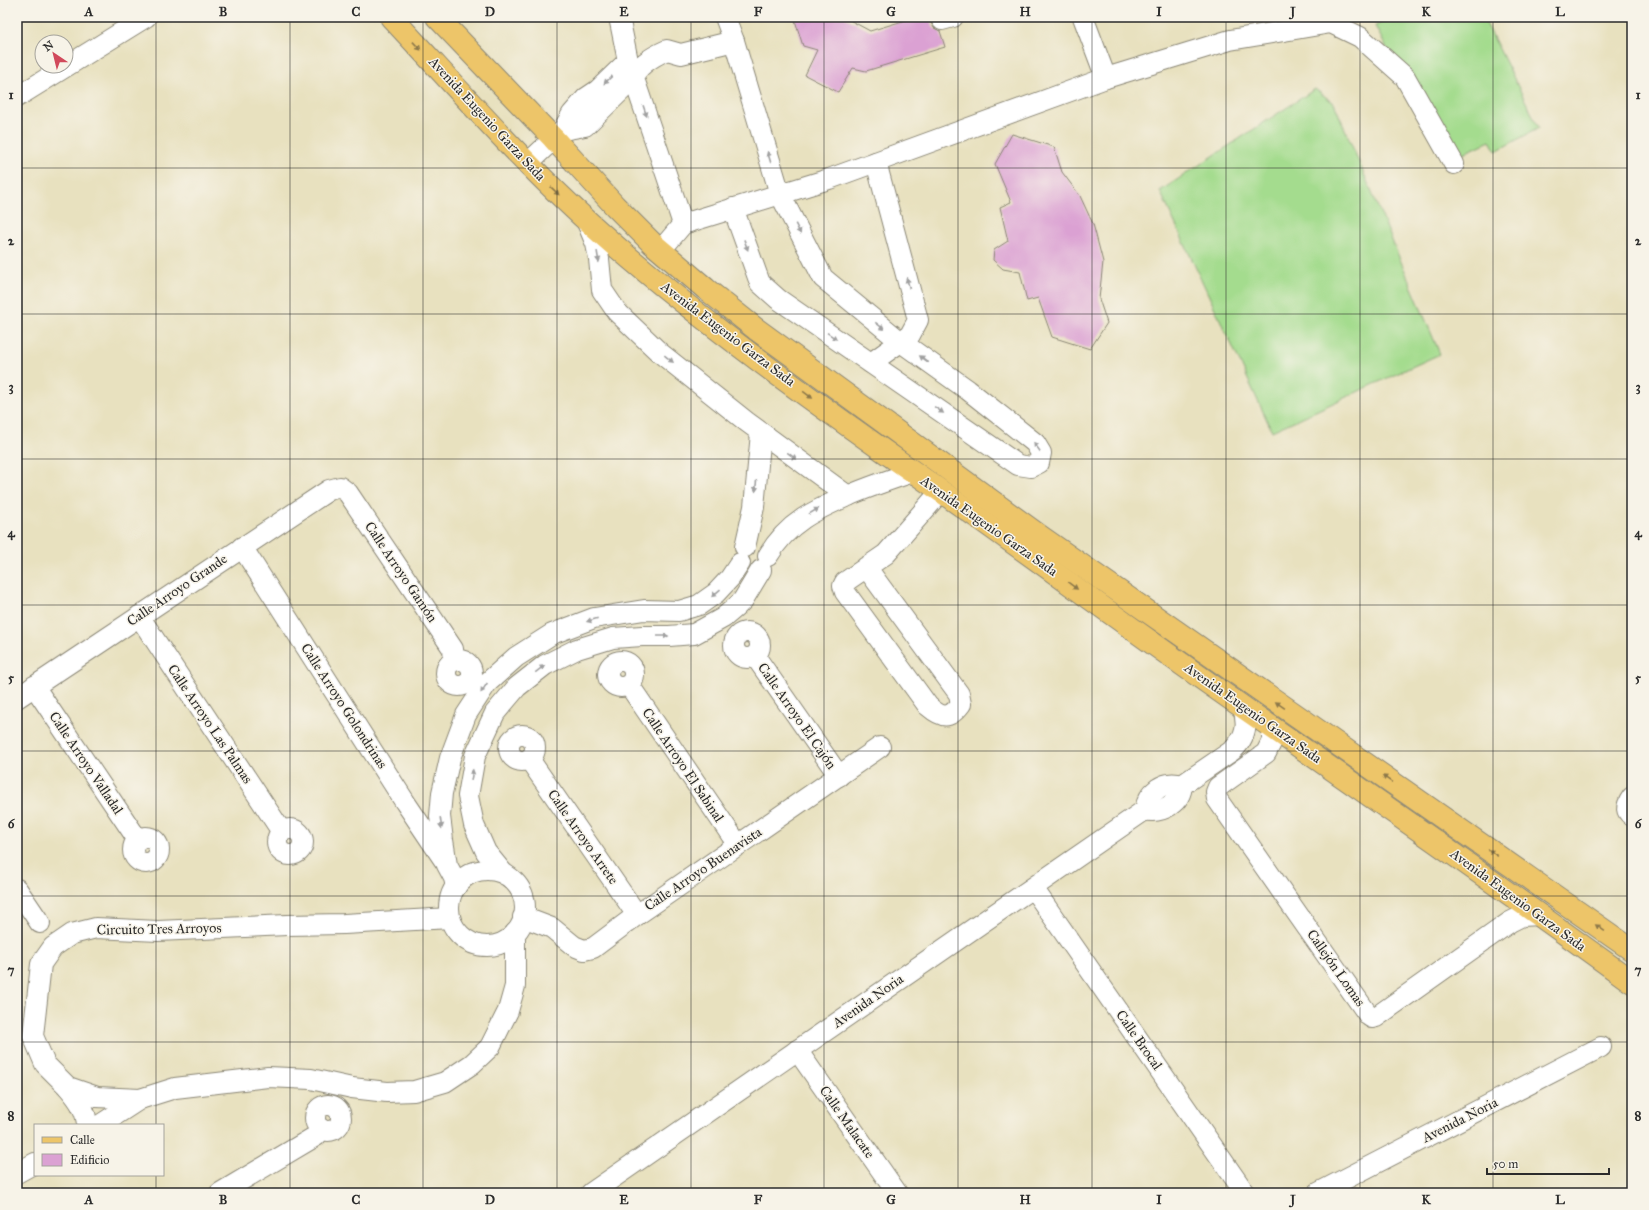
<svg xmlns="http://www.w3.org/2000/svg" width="1649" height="1210" font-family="'IM FELL Great Primer',serif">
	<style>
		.garden { fill: #a4dc8e; stroke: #68845c }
		.building { fill: #dba1d3 }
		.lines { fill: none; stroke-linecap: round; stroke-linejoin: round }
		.minor-casing { stroke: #8a8675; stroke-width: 22 }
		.major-casing { stroke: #8a8675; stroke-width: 24 }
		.minor { stroke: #fff; stroke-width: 20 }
		.major { stroke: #edc569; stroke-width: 22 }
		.oneway { fill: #8c784a }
		.oneway2 { fill: #a0a0a0 }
		.grid { fill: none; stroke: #2b2b2b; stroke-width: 1; stroke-opacity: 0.55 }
		.labels { text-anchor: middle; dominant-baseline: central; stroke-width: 3; stroke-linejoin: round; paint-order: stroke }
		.street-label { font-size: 14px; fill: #2b2b2b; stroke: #f7f3e8 }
		.neatline { fill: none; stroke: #2b2b2b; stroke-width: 1.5 }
		.grid-label { font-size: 13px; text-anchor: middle; font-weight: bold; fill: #2b2b2b }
	</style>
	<rect width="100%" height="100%" fill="#f7f3e8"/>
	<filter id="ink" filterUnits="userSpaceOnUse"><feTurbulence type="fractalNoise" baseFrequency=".025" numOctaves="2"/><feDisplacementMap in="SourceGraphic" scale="8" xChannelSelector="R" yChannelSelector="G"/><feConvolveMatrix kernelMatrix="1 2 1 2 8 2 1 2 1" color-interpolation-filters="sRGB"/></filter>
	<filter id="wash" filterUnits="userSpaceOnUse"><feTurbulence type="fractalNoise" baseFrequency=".012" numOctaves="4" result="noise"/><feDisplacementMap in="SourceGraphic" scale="16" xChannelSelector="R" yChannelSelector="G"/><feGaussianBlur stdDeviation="0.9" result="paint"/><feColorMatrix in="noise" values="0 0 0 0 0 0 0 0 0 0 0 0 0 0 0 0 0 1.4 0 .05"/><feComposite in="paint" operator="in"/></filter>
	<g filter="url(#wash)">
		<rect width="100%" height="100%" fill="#e8e1bf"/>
		<g class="garden">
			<path d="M 1393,17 L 1483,17 L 1539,128 L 1496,151 L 1490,141 L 1446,161 L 1375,26 Z"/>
			<path d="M 1315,89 L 1334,103 L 1440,354 L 1272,431 L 1160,191 Z"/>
		</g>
		<g id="blocks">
			<g class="building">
				<path d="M 794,17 L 844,17 L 870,31 L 916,17 L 931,17 L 931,23 L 934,28 L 940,31 L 945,47 L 866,71 L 853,68 L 838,92 L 805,75 L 817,50 L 803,46 Z"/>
				<path d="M 1012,134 L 1054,147 L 1062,172 L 1080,196 L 1093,224 L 1103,262 L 1099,299 L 1107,323 L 1090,349 L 1052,337 L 1038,298 L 1027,301 L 1020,272 L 1003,269 L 993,260 L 994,250 L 1008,241 L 1000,207 L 1011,202 L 995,164 Z"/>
			</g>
		</g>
	</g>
	<g filter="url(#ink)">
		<use href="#blocks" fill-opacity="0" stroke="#8a8675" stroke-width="1"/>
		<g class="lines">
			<g class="minor-casing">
				<g id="minor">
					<path d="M 619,17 L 628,61 L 683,224"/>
					<path d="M 725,17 L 734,41 L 780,194 L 823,278 L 901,342 L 968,390 L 1035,443 L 1041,453 L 1039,463 L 1031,467 L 1018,465 L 778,299 L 760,283 L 733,208"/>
					<path d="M 1083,17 L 1106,78"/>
					<path d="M 942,20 L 953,17"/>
					<path d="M 17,97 L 146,17"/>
					<path d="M 563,130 L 585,126 L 629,83 C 637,66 651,57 667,50 L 681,54 L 734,41"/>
					<path d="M 528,163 L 563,130 L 572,114 L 586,98 L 598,90 L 628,61"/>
					<path d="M 586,220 L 596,244 L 599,259 L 602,290 L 617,312 L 659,352 L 747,422 L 848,496"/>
					<path d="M 661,250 L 683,224 L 829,179 L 1106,78 L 1230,40 L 1331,23 L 1360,37 L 1405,77 L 1454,164"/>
					<path d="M 871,363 L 910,335 L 918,320 L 876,162"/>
					<path d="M 242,547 L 405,802 L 444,860"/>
					<path d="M 745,547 L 754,507 L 761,433"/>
					<path d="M 768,556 C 788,522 815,510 850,495 C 871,486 892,479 913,472"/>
					<path d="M 866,567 L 959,694 L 961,704 C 949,720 942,718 928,706 L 845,592 L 843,586 L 845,582 L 886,554 L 941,491"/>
					<path d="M 139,616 L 282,832"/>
					<circle cx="747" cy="645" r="13"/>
					<path d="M 755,656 L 839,776"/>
					<circle cx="459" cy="673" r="13"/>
					<circle cx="621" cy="674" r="13"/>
					<path d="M 629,685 L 738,845"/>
					<path d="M 34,686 L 138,840"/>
					<path d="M 17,698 L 329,490 L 340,487 L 348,493 L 453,649 L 454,661"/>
					<path d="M 1272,727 L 1272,741 L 1266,753 L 1218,787 L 1216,792 L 1217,799 L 1369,1016 L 1372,1018 L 1376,1017 L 1510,922 L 1522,916 L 1540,915"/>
					<circle cx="522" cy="748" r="13"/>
					<path d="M 529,759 L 637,915"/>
					<path d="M 1182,785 L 1233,750 C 1246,737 1249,723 1242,706"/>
					<path d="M 1632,797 C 1627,804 1624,810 1632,816"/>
					<path d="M 1145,810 C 1162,814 1181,803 1182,785"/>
					<circle cx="290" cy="842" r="13"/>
					<circle cx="146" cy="850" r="13"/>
					<circle cx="487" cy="908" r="38"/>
					<path d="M 504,874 L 486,852 L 474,825 L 468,796 L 475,756 L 495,713 L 517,687 L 545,665 L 577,649 L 613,638 L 642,636 L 669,636 L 694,634 L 723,618 L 736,607 L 743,600 L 761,570"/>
					<path d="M 456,887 L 454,878 L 447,865 L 443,840 L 440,816 L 442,793 L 450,758 L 466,715 L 487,683 L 516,657 L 552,634 L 594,618 L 644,610 L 679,611 L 699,605 L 716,593 L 730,578 L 740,563"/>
					<path d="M 1033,888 L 1245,1193"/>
					<path d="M 17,889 L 40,923"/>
					<path d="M 523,917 L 552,928 L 574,946 L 584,950 L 593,948 L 637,915 L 880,747"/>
					<path d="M 450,918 L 344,924 L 287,925 L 158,931 L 96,928 L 72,934 L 53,947 L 41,964 L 33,1036 L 45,1064 L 68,1087 L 97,1097 L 140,1099 L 175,1088 L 268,1077 L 311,1079 L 352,1088 L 387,1092 L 414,1091 L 445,1082 L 472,1064 L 490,1047 L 508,1011 L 515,986 L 515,933"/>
					<path d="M 797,1050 L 897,1193"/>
					<path d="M 68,1087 C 78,1099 86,1109 87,1125"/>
					<circle cx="328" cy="1118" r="13"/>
					<path d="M 100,1125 L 140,1099"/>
					<path d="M 17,1173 L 35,1163"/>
					<path d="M 220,1193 L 316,1136 L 321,1129"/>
					<path d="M 591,1193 L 1145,810 C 1148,792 1164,779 1182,785"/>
					<path d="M 1318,1193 L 1601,1047"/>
				</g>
			</g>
			<g class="major-casing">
				<g id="major">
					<path d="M 391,17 C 463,94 532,174 612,243 C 728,344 855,430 980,519 C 1068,582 1155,646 1244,708 C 1374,798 1504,889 1632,982"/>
					<path d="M 437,17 L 553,138 L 615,206 L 652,243 L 706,289 L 756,329 L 1041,537 L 1632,950"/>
				</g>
			</g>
			<use href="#minor" class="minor"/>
			<use href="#major" class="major"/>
		</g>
		<defs><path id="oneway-solid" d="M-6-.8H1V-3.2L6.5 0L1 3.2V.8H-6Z"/></defs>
		<g class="oneway">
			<use href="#oneway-solid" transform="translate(417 46) rotate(47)"/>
			<use href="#oneway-solid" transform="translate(555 191) rotate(44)"/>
			<use href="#oneway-solid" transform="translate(808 395) rotate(36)"/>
			<use href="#oneway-solid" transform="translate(1073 586) rotate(36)"/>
			<use href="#oneway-solid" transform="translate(1280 705) rotate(-145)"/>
			<use href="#oneway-solid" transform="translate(1387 779) rotate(-145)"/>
			<use href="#oneway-solid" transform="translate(1493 853) rotate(-145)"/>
			<use href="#oneway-solid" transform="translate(1600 928) rotate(-145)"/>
		</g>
		<g class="oneway2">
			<use href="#oneway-solid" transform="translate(608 80) rotate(136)"/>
			<use href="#oneway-solid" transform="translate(645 111) rotate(71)"/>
			<use href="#oneway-solid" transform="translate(769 157) rotate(-107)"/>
			<use href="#oneway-solid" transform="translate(798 229) rotate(63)"/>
			<use href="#oneway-solid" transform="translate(746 245) rotate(70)"/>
			<use href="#oneway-solid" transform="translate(598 257) rotate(81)"/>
			<use href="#oneway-solid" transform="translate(908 283) rotate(-105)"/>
			<use href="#oneway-solid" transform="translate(880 326) rotate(38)"/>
			<use href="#oneway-solid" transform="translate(832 336) rotate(34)"/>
			<use href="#oneway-solid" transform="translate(669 359) rotate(39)"/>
			<use href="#oneway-solid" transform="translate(924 359) rotate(-144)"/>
			<use href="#oneway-solid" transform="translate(939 410) rotate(35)"/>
			<use href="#oneway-solid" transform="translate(1037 447) rotate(-125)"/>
			<use href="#oneway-solid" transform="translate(792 456) rotate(36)"/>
			<use href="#oneway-solid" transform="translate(756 486) rotate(95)"/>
			<use href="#oneway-solid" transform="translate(814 511) rotate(-31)"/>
			<use href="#oneway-solid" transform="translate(716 593) rotate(139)"/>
			<use href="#oneway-solid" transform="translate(592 620) rotate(163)"/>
			<use href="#oneway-solid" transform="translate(663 636)"/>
			<use href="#oneway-solid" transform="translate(540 669) rotate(-37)"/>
			<use href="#oneway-solid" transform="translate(484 688) rotate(124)"/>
			<use href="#oneway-solid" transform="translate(472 775) rotate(-81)"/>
			<use href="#oneway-solid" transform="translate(441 823) rotate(82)"/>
		</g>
	</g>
	<path class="grid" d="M 156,17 L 156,1125M 290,17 L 290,1193M 423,17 L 423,1193M 557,17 L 557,1193M 691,17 L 691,1193M 824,17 L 824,1193M 958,17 L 958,1193M 1092,17 L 1092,1193M 1226,17 L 1226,1193M 1360,17 L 1360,1193M 1493,17 L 1493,1193M 17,168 L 1632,168M 17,314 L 1632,314M 17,459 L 1632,459M 17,605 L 1632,605M 17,751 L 1632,751M 17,896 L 1632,896M 17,1042 L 1632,1042M 156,1175 L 156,1193"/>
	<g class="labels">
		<g class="street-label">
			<text transform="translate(487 119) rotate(47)">Avenida Eugenio Garza Sada</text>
			<text transform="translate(728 334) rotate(37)">Avenida Eugenio Garza Sada</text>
			<text transform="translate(989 526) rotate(35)">Avenida Eugenio Garza Sada</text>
			<text transform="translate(401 572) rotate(56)">Calle Arroyo Gamón</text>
			<text transform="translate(177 590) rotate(-34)">Calle Arroyo Grande</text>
			<text transform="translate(344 706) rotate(57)">Calle Arroyo Golondrinas</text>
			<text transform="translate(1253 713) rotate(35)">Avenida Eugenio Garza Sada</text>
			<text transform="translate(797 716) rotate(55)">Calle Arroyo El Cajón</text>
			<text transform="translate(210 724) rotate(56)">Calle Arroyo Las Palmas</text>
			<text transform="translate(86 763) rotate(56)">Calle Arroyo Valladal</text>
			<text transform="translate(683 765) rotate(56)">Calle Arroyo El Sabinal</text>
			<text transform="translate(583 837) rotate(55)">Calle Arroyo Arrete</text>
			<text transform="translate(703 869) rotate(-34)">Calle Arroyo Buenavista</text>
			<text transform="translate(1518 900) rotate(36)">Avenida Eugenio Garza Sada</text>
			<text transform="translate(159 929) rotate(-1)">Circuito Tres Arroyos</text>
			<text transform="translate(1336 968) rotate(55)">Callejón Lomas</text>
			<text transform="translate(868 1001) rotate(-35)">Avenida Noria</text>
			<text transform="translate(1139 1040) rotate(55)">Calle Brocal</text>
			<text transform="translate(1460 1120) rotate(-27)">Avenida Noria</text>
			<text transform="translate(847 1122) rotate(55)">Calle Malacate</text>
		</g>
	</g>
	<rect width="1649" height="1210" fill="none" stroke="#f7f3e8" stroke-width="44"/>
	<rect x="34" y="1124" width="130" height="52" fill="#f7f3e8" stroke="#a5a39c"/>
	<rect x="42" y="1137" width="20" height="6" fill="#edc569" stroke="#a5a39c"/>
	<text x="70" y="1144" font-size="12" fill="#2b2b2b">Calle</text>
	<rect x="42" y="1154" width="20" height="12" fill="#dba1d3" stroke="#a5a39c"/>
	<text x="70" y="1164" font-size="12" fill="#2b2b2b">Edificio</text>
	<g transform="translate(54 54) rotate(325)"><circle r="19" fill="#f7f3e8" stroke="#a5a39c"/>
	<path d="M0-3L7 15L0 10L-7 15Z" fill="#d1495b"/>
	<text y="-6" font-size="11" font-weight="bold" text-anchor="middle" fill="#2b2b2b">N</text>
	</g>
	<path d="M1487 1168v6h122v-6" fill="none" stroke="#2b2b2b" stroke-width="2"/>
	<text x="1493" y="1168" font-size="12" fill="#2b2b2b" stroke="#f7f3e8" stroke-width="3" paint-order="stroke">50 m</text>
	<rect x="22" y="22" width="1605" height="1166" class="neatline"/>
	<g class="grid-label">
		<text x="89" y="16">A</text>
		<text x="223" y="16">B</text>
		<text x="356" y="16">C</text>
		<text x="490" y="16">D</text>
		<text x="624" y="16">E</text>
		<text x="758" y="16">F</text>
		<text x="891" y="16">G</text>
		<text x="1025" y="16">H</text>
		<text x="1159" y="16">I</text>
		<text x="1293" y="16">J</text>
		<text x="1426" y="16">K</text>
		<text x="1560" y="16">L</text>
		<text x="11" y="99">1</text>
		<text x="1638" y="99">1</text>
		<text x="11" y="245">2</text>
		<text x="1638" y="245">2</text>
		<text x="11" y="391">3</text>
		<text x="1638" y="391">3</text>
		<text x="11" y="537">4</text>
		<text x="1638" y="537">4</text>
		<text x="11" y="682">5</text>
		<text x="1638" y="682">5</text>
		<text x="11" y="828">6</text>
		<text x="1638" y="828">6</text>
		<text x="11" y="974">7</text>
		<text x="1638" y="974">7</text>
		<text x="11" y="1120">8</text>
		<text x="1638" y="1120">8</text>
		<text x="89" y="1204">A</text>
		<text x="223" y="1204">B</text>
		<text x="356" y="1204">C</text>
		<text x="490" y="1204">D</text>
		<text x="624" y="1204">E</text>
		<text x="758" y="1204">F</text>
		<text x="891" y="1204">G</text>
		<text x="1025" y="1204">H</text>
		<text x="1159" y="1204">I</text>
		<text x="1293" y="1204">J</text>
		<text x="1426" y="1204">K</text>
		<text x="1560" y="1204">L</text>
	</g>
</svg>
